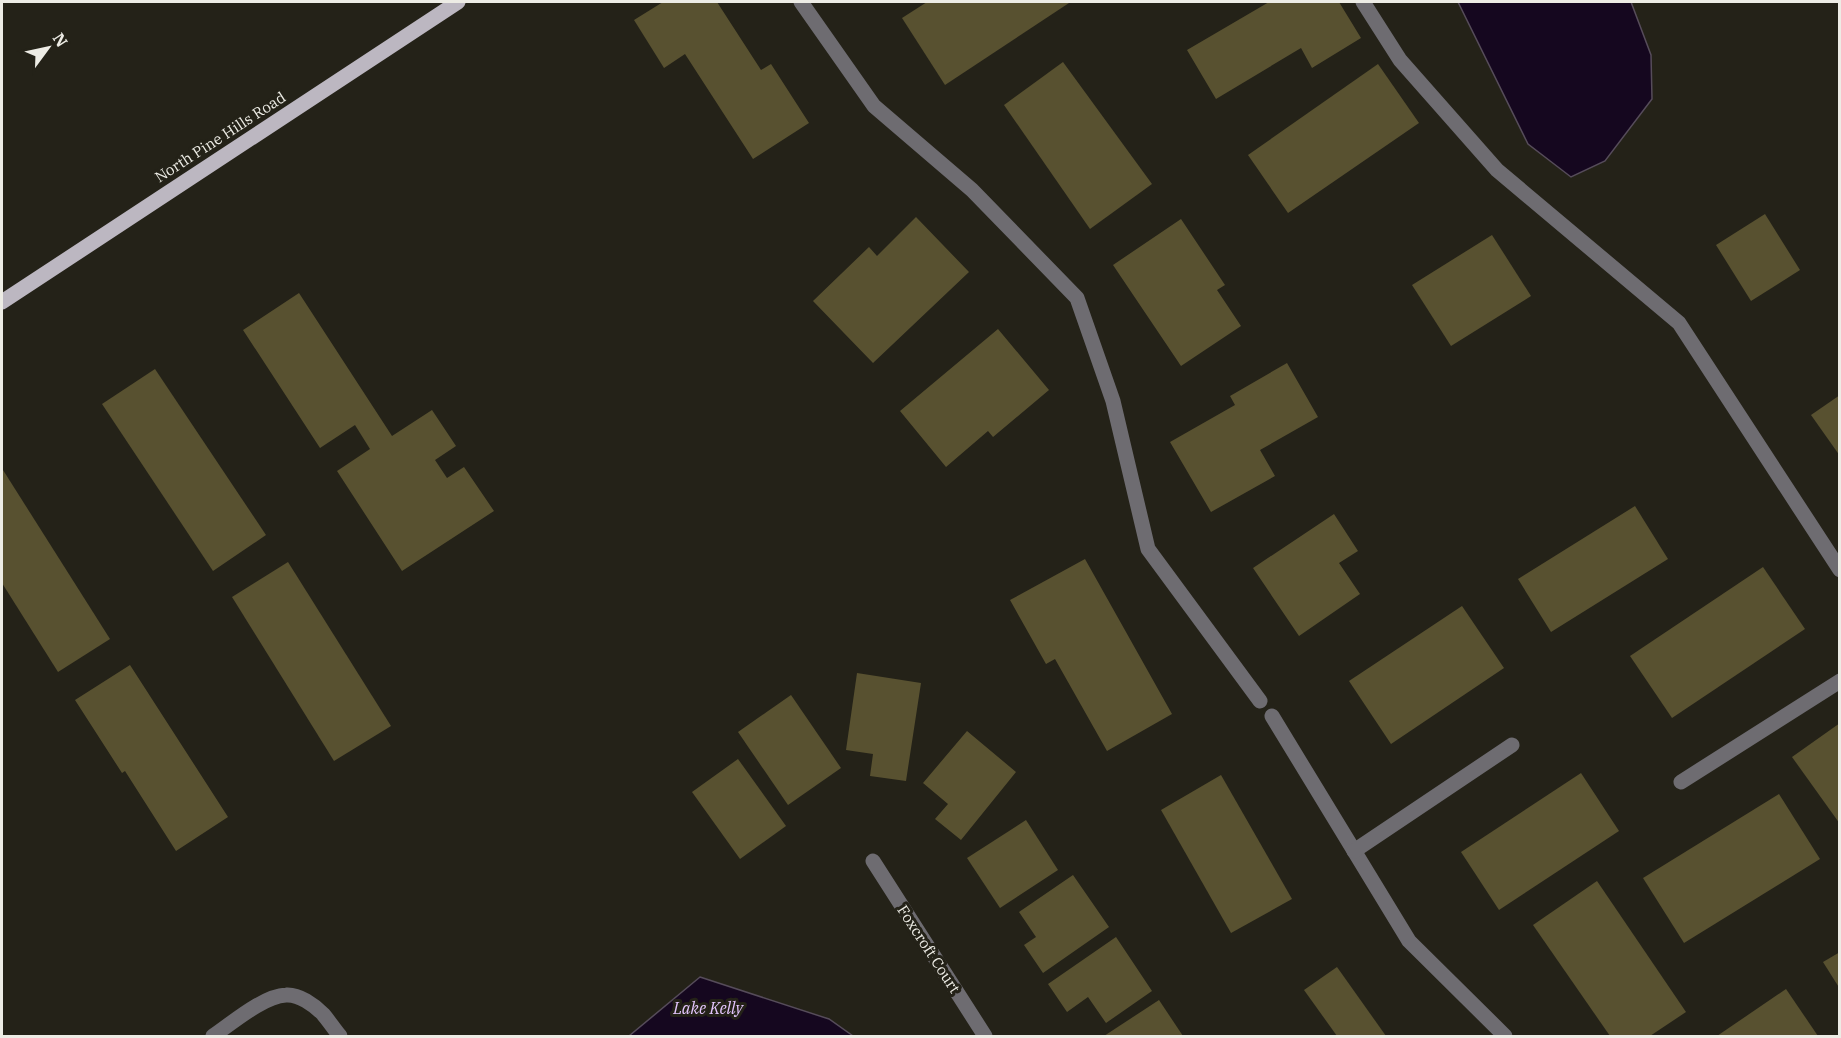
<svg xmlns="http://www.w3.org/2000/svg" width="1841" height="1038" font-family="'IBM Plex Serif',serif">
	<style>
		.water { fill: #15071f; stroke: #564c5a; stroke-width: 1.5 }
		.building { fill: #585130 }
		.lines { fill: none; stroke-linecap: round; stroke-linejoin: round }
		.minor { stroke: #6e6c71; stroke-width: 15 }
		.major { stroke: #bcb7c1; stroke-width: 15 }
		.labels { text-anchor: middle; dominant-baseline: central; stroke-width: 6; stroke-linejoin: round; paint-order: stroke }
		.street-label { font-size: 15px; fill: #edece5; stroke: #242218 }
		.water-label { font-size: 16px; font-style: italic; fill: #e4c6fd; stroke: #242218 }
	</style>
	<rect width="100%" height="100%" fill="#242218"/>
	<g class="water">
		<path d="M 1458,2 L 1631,2 L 1651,55 L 1652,99 L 1605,161 L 1571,177 L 1528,144 Z"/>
		<path d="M 700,977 L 829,1019 L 853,1036 L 629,1036 Z"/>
	</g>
	<g class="building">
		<path d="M 663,2 L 717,2 L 761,70 L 771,64 L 809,123 L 753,159 L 685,54 L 664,68 L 634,20 Z"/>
		<path d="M 927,2 L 1068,2 L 1069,3 L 945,85 L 902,18 Z"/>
		<path d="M 1269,2 L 1339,2 L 1361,38 L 1312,68 L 1301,48 L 1216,99 L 1187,50 Z"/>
		<path d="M 1063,62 L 1152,184 L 1090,229 L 1004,105 Z"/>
		<path d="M 1378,64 L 1419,123 L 1288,213 L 1248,155 Z"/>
		<path d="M 1765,214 L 1800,270 L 1751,301 L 1716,245 Z"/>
		<path d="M 916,217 L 969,272 L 873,363 L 813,301 L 869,247 L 877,256 Z"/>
		<path d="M 1181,219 L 1225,285 L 1217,290 L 1241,326 L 1181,366 L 1113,265 Z"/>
		<path d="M 1492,235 L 1531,296 L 1451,346 L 1412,285 Z"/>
		<path d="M 299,293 L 392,436 L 432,410 L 456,446 L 435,460 L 447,478 L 464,467 L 494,511 L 402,571 L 337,471 L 370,449 L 355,425 L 320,448 L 243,330 Z"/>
		<path d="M 998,329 L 1049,390 L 993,437 L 988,431 L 946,467 L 900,411 Z"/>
		<path d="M 1287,363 L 1318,417 L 1260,450 L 1275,476 L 1211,512 L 1170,442 L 1235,405 L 1230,396 Z"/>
		<path d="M 155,369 L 266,535 L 213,571 L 102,404 Z"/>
		<path d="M 1840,395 L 1840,456 L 1811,415 Z"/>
		<path d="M 3,470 L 110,639 L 58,672 L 2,583 L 2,471 Z"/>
		<path d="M 1635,506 L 1668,559 L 1551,632 L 1518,579 Z"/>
		<path d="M 1334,514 L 1358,551 L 1339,563 L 1360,594 L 1299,636 L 1253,568 Z"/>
		<path d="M 1085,559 L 1172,714 L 1107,751 L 1055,659 L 1046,664 L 1010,600 Z"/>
		<path d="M 288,562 L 391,726 L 334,761 L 232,597 Z"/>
		<path d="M 1763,567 L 1805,629 L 1672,718 L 1630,656 Z"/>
		<path d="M 1462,606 L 1504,668 L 1391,744 L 1349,681 Z"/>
		<path d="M 130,665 L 228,817 L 176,851 L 125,771 L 122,773 L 75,700 Z"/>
		<path d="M 857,673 L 921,683 L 906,781 L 870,776 L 873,754 L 846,750 Z"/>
		<path d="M 791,695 L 841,768 L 788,805 L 738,732 Z"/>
		<path d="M 1840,723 L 1840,824 L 1792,757 Z"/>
		<path d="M 967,731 L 1016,772 L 961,840 L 935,819 L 948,804 L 923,783 Z"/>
		<path d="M 738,759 L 786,826 L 740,859 L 692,792 Z"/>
		<path d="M 1581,773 L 1619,831 L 1499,910 L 1461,852 Z"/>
		<path d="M 1221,775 L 1292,899 L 1231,933 L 1161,810 Z"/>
		<path d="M 1779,794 L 1820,859 L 1684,943 L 1643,878 Z"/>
		<path d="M 1026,820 L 1058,870 L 1000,908 L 967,858 Z"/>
		<path d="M 1073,875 L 1109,927 L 1043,973 L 1024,945 L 1036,937 L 1019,912 Z"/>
		<path d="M 1597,881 L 1686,1012 L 1650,1036 L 1610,1036 L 1533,925 Z"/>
		<path d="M 1116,937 L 1152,991 L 1106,1023 L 1088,997 L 1067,1012 L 1048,984 Z"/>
		<path d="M 1840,952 L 1840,989 L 1823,962 Z"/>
		<path d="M 1337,967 L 1386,1036 L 1337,1036 L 1304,990 Z"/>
		<path d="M 1786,989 L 1818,1036 L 1717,1036 Z"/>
		<path d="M 1159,1000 L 1183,1036 L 1104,1036 Z"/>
	</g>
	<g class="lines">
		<g class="minor">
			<path d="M 801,2 L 874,106 L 972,190 L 1077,298 L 1113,401 L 1148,549 L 1260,701"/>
			<path d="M 1363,2 L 1400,60 L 1497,170 L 1679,323 L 1840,570"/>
			<path d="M 1272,716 L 1409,941 L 1505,1036"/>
			<path d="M 1681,782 L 1840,681"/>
			<path d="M 1354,851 L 1512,745"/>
			<path d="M 873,861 L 985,1036"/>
			<path d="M 213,1036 C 231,1024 263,996 286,995 C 299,994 314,1005 323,1014 C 329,1021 334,1029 340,1036"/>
		</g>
		<path class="major" d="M 2,302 L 458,2"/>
	</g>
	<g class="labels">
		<g class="street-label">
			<text transform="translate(220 137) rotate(-33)">North Pine Hills Road</text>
			<text transform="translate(929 949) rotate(57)">Foxcroft Court</text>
		</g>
		<g class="water-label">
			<text x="708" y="1008">Lake Kelly</text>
		</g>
	</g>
	<rect width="1841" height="1038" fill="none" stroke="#edece5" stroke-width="6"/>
	<g transform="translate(48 48) rotate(57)" stroke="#242218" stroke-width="4.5" paint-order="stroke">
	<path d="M0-4.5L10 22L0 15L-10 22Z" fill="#edece5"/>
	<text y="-9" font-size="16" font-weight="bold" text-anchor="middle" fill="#edece5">N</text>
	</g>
</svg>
